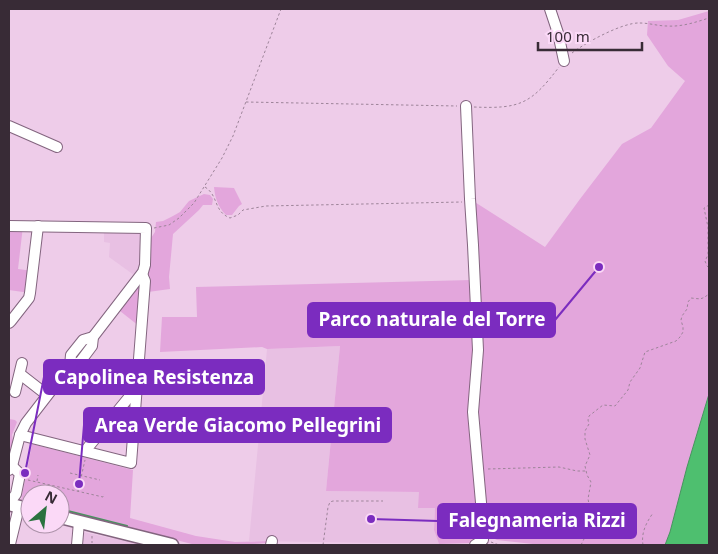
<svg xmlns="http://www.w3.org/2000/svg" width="718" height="554" font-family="'Noto Sans',sans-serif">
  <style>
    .built { fill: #e8c0e3 }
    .green { fill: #e3a6dc }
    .water { fill: #4ebf6f; stroke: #47935e }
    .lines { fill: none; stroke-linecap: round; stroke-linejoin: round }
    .stream { stroke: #47935e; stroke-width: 2 }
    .minor-casing { stroke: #83657f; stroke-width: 12 }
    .major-casing { stroke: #83657f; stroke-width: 15 }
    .path { stroke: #9d8499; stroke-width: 1; stroke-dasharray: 2.5 2.5; stroke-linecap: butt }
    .minor { stroke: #fff; stroke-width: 10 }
    .major { stroke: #fff; stroke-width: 12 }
    .leader { fill: none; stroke: #7b2cbf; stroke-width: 2 }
    .callout-dot { fill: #7b2cbf; stroke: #fbd9f7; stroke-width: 2 }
    .callout { fill: #7b2cbf; stroke: #7b2cbf; stroke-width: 2 }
    .callout-label { font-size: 19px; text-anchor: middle; font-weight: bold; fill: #fff }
  </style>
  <rect width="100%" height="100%" fill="#eecce9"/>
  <g class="built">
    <path d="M104,233L141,234L139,268L134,275L109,257L110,243L104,242Z"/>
    <path d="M340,346L326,491L419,492L435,508L434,530L439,544L249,541L267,349Z"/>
    <path d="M83,532L110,538L126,540L157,545H83Z"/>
  </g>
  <g class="green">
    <path d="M709,11V394L687,467L670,532L665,545H533V544L497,540L491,537L487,531L471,543L439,544L434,530L435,508H418L419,492L326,491L340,346L267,349L262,347L160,352L162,317H197L196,287L471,280L470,199L545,247L580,199L622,144L651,128L685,81L668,66L647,35L648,21L678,20Z"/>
    <path d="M214,187L234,188L242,204L239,206L232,215H226C218,207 215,198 214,187Z"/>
    <path d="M204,194L210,195L213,199L212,205H203L199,210L173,234L169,277L170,289L148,292L149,246L151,238L155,232L156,222L163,221L173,216L180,212L189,201Z"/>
    <path d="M9,226H23L18,269L33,271L30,293L9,290Z"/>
    <path d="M143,281L139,326L120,311Z"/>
    <path d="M9,419L15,420L17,422L12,435L13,441L9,455Z"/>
    <path d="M32,444L133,470L130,518L196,536L235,542L269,541L266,543L239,545H196L60,511V494H30V503L21,501Z"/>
  </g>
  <path class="water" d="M709,394V545H665L670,532L687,467Z"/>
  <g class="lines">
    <g class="stream">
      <path d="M24,500L30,502"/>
      <path d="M60,509L127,526"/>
    </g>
    <defs>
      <g id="minor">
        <path d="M550,9L558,33L564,61"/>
        <path d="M466,106L470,199L473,245L478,350L473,412L483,525V540L475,545"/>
        <path d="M9,126L57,147"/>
        <path d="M9,226L146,228L145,265L143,272L93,337L92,346L80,362L70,366L26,423L20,435L12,466L9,470"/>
        <path d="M9,323L11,321L29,298L30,293L38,226"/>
        <path d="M70,366L71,355L83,340L93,337"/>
        <path d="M20,374L47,395"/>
        <path d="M15,392L22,363"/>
        <path d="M20,435L131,463L145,281L142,274"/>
        <path d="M85,451L130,396"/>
        <path d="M9,465L12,466L20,474L16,494L10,502"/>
        <path d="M10,544L19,507"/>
        <path d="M77,545L79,522"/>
        <path d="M271,545L272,541"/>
      </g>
      <g id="major">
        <path d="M9,504L30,510"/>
        <path d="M60,517L172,545"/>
      </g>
    </defs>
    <use href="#minor" class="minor-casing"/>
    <use href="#major" class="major-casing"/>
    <g class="path">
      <path d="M572,53C585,43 623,22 640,23C649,23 658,26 667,26C682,27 696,22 709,18"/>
      <path d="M246,102L457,106"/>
      <path d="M474,107C520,109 531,104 559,67"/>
      <path d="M205,187C219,196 213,211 230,218L238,215L243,210L266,206L462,202"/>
      <path d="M709,205L704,208L708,227V255L705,261L707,266L709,268"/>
      <path d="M154,228L169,225L179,218L194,203L222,158L233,136L281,9"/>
      <path d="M488,469L559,467L577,471H586"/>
      <path d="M70,473L100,480"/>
      <path d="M28,480L103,497L104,494"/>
      <path d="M37,481L38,475"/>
      <path d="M78,491L85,460"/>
      <path d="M92,536V543"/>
      <path d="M491,542L499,545"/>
      <path d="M323,545L328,507L330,502L333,501H383"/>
      <path d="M581,545L586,535L591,514L588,499L591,482L587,475L585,466L590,455L585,439V431L589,424L588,420L589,416L603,405L615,406L628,390L630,382L640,368L645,352L676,341L680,337L683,332V327L681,320L682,316L687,309L688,302L691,298C701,299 701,300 709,294"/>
      <path d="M643,545C641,533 646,523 653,513"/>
    </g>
    <use href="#minor" class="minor"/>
    <use href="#major" class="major"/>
  </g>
  <path class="leader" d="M599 267L555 320M25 473L44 377M79 484L84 425M371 519L438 521"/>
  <g class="callout-dot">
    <circle cx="599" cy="267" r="5"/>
    <circle cx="25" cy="473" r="5"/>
    <circle cx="79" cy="484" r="5"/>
    <circle cx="371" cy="519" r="5"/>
  </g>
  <g class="callout">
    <rect x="308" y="303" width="247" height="34" rx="5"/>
    <rect x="44" y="360" width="220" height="34" rx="5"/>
    <rect x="84" y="408" width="307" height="34" rx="5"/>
    <rect x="438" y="504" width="198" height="34" rx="5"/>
  </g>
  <g class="callout-label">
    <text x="432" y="326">Parco naturale del Torre</text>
    <text x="154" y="384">Capolinea Resistenza</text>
    <text x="238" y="432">Area Verde Giacomo Pellegrini</text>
    <text x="537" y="527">Falegnameria Rizzi</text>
  </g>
  <rect width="718" height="554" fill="none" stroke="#382b36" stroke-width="20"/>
  <g transform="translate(45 509) rotate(28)"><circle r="24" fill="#fbd9f7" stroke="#ad93aa"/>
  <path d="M0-4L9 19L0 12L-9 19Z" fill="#2a723f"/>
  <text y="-8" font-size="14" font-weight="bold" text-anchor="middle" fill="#382b36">N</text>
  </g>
  <path d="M538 42v8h104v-8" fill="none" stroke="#382b36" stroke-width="2.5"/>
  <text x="546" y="42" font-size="15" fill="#382b36" stroke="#fbd9f7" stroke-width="4" paint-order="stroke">100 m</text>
</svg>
